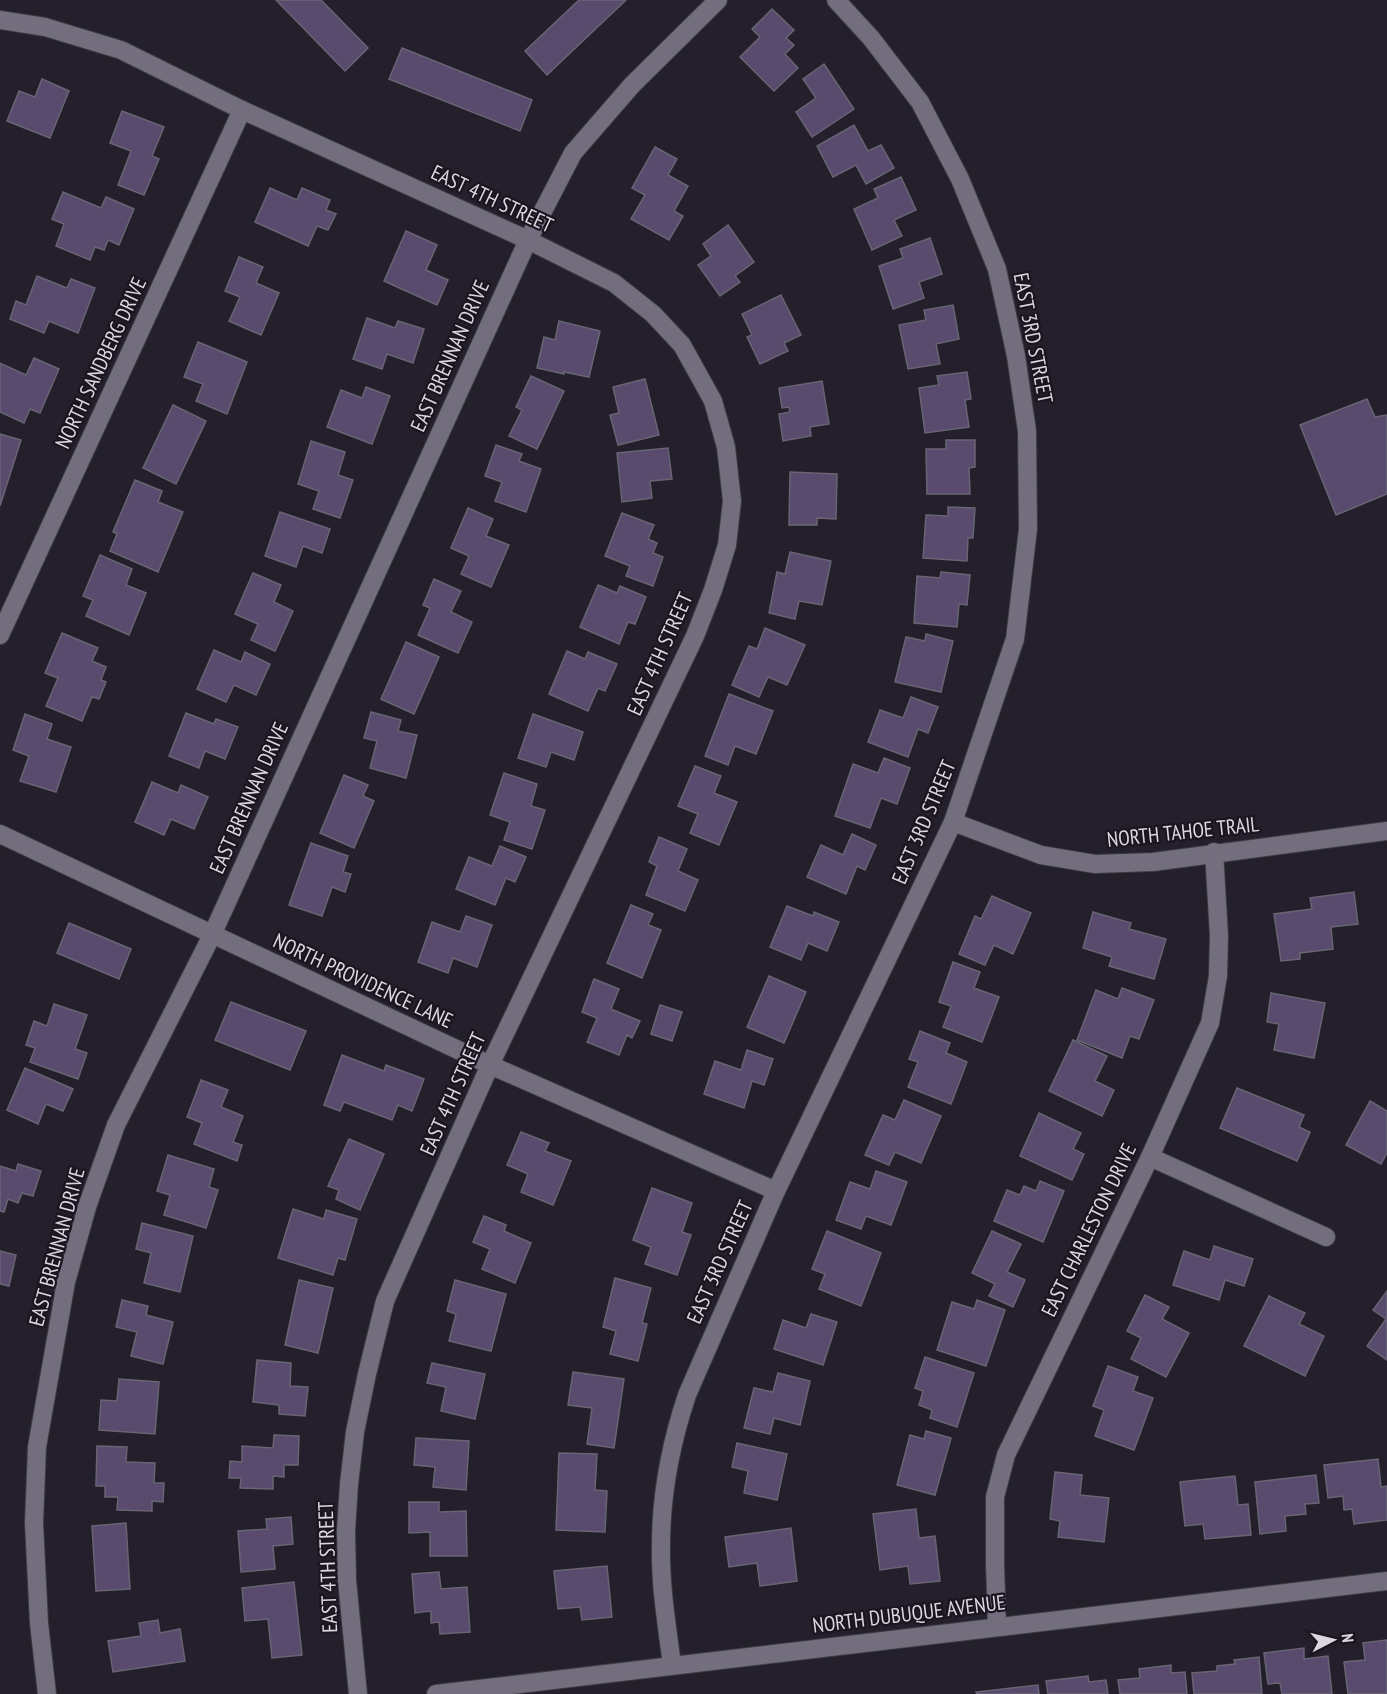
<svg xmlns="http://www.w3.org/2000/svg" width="1387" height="1694" font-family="'PT Sans Narrow',sans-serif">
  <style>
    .building { fill: #584b6e; stroke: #696473; stroke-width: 1.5 }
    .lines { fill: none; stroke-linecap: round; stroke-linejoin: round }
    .minor-casing { stroke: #3d3a44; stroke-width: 20 }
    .minor { stroke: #736e7d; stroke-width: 18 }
    .labels { text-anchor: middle; stroke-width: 4.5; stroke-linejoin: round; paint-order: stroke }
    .street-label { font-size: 21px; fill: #dad7df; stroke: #1a1521 }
  </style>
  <rect width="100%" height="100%" fill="#231f2b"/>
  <g class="building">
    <path d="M276,0H321L368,48L345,71Z"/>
    <path d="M579,0H626L547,75L525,51Z"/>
    <path d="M772,9L794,30L786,38L794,45L785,54L798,68L774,91L740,57L760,37L752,29Z"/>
    <path d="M402,48L532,100L520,131L389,79Z"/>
    <path d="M824,64L854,109L812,137L796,112L816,98L803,79Z"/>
    <path d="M42,79L69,91L50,138L7,121L19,91L35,97Z"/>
    <path d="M122,111L164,127L152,156L159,159L144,195L118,185L131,151L110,143Z"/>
    <path d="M854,125L868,151L881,145L894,168L866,184L856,165L833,177L817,146Z"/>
    <path d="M655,147L677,159L668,175L688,186L674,211L683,216L669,240L631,219L645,195L632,188Z"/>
    <path d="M901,177L916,210L894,220L902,236L872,250L854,209L878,198L874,189Z"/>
    <path d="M270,188L297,200L302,188L330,200L326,210L336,214L328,230L317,226L308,246L255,222Z"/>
    <path d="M63,192L101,208L106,197L134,209L119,245L108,240L104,250L95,247L90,260L56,246L64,224L52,219Z"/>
    <path d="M728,225L754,262L735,276L740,282L720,296L698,265L711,256L703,244Z"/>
    <path d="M406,231L437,245L426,270L448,280L437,305L384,281Z"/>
    <path d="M930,238L942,274L919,282L924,298L893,309L879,266L903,258L900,249Z"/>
    <path d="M239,257L263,267L256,283L279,293L261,335L229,321L240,297L225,291Z"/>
    <path d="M37,276L67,288L71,279L95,288L78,333L49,321L44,333L10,319L16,301L26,305Z"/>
    <path d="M781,295L801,335L784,343L788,351L760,364L747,337L752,335L742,314Z"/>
    <path d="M953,305L959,339L936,344L940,364L908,369L899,325L926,320L924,310Z"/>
    <path d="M367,318L395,328L398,321L424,329L413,363L387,354L382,369L353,359Z"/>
    <path d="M559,321L600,331L589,377L564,372V374L537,368L544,337L555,340Z"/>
    <path d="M198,342L247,362L227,414L196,401L203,384L184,377Z"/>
    <path d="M34,358L59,369L40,413L30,409L24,423L0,412V363L26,375Z"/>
    <path d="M967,372L971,399L965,400L969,427L925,433L919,388L939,385L937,376Z"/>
    <path d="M531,376L564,391L537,449L509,436L522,410L516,407Z"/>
    <path d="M645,379L659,435L618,445L610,415L619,413L613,387Z"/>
    <path d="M822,381L829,424L810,427L811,436L783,441L779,414L790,412L789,407L782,408L779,388Z"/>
    <path d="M366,387L390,396L372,444L327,427L341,390L362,398Z"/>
    <path d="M1367,399L1375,417L1387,415V494L1336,515L1300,425Z"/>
    <path d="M173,405L206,421L176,484L143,468Z"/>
    <path d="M0,434L21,440L0,506Z"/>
    <path d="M946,440H975V467L969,468L970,494H927L926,449H946Z"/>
    <path d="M311,441L345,452L338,475L353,480L340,518L313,509L319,491L298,484Z"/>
    <path d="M496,445L522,454L519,461L541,469L526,512L495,501L502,482L485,476Z"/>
    <path d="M668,448L672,479L650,481L652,498L622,502L617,453Z"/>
    <path d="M790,472L837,474L836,519L817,518V525H789Z"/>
    <path d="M135,480L162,491L158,502L183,512L158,572L110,551L117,534L113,532Z"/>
    <path d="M948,507L975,508L973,538H968L967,561L923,558L926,515L948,516Z"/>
    <path d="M468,508L493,519L486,536L509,545L491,587L461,574L469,556L451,548Z"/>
    <path d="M280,512L330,529L322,553L303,546L296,567L265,556Z"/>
    <path d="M622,513L654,525L648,539L657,543L653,553L663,557L653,586L626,576L630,566L605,556Z"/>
    <path d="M790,552L831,561L822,605L799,601L795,619L769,613L777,572L785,574Z"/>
    <path d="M100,555L132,569L126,585L146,593L129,635L86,616L93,600L83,596Z"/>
    <path d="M941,572L970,575L967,605L959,604L957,627L914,623L917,576L940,578Z"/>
    <path d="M253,573L281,585L274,602L293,611L275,651L251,640L258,624L235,614Z"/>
    <path d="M434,579L461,591L451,612L472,622L458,653L418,635L430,608L423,605Z"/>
    <path d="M598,585L617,593L620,586L646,597L635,624L628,622L619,644L580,627Z"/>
    <path d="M765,628L805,645L787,685L768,677L759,697L732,685L749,646L757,649Z"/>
    <path d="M62,633L98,648L92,661L106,667L101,680L106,682L99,699L92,697L82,721L46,706L58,678L45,673Z"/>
    <path d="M926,634L953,641L941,692L895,682L906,637L925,641Z"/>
    <path d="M406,642L439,657L414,714L381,699Z"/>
    <path d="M214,650L241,662L245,652L270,664L256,695L234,685L226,702L197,689Z"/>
    <path d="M567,651L585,659L588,652L617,664L605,691L598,688L588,711L549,694Z"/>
    <path d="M729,694L773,711L756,754L735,746L728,765L705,756Z"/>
    <path d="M911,697L938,707L928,733L918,729L908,757L868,742L880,710L903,718Z"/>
    <path d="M371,712L401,720L398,731L417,735L406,778L370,768L377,741L364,738Z"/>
    <path d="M186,713L214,724L216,719L238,727L225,759L205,751L199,768L169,756Z"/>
    <path d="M25,714L52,724L47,739L71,747L56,792L20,781L29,756L13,750Z"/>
    <path d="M533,714L583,732L574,760L551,752L546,767L518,758Z"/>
    <path d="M884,758L910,768L897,804L881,798L870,828L835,816L853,764L878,773Z"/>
    <path d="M695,766L721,776L714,793L737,802L719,845L690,833L698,814L678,806Z"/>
    <path d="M504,773L537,784L531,806L545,810L532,849L504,840L510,822L490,815Z"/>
    <path d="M344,775L368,785L363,796L374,801L354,848L320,833Z"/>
    <path d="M152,782L178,793L181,785L208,797L194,829L171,819L164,835L135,822Z"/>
    <path d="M852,834L876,845L865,870L857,866L846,894L807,877L821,845L843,855Z"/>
    <path d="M659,837L687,849L678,871L698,880L685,911L646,895L657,866L649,862Z"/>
    <path d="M311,843L348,856L343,872L351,874L345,892L332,887L322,916L289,905Z"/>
    <path d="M500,846L526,857L515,882L506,878L495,905L456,889L469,857L492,866Z"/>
    <path d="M1354,892L1358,924L1331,927L1333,949L1300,953V959L1281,961L1274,914L1312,909L1310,898Z"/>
    <path d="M992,896L1031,913L1013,954L994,945L985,965L959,954L975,916L981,919Z"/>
    <path d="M631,905L653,914L648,925L661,930L642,978L607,963Z"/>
    <path d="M787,906L813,916L814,912L839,922L827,951L808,943L801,960L770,947Z"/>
    <path d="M1093,912L1131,923L1129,929L1166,939L1154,979L1109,966L1112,957L1083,948Z"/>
    <path d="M466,916L492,925L477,967L453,958L448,973L418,962L432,922L460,932Z"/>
    <path d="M69,923L131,949L119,979L57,953Z"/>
    <path d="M953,962L980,972L974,988L999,997L982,1042L943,1027L951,1006L939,1002Z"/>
    <path d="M769,976L806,992L784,1043L747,1027Z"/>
    <path d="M594,979L619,989L611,1009L640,1021L632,1038L627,1035L619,1055L587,1042L597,1018L582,1012Z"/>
    <path d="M1122,988L1154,1000L1139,1039L1130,1036L1122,1058L1077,1040L1096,990L1118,999Z"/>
    <path d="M1271,993L1325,1003L1314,1058L1274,1050L1279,1024L1267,1022Z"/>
    <path d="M231,1002L306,1031L290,1070L215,1040Z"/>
    <path d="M54,1004L87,1015L75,1049L87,1053L78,1079L30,1062L35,1048L26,1045L34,1021L47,1026Z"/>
    <path d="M660,1005L682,1012L672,1041L651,1034Z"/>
    <path d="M920,1031L950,1043L946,1053L967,1062L951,1104L908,1087L918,1062L909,1059Z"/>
    <path d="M1073,1040L1107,1056L1095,1081L1114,1090L1102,1116L1049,1091Z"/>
    <path d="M747,1050L773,1059L764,1085L752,1081L744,1108L704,1094L715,1061L741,1070Z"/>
    <path d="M342,1055L384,1071L386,1065L424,1079L412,1111L398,1105L392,1120L344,1102L340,1111L324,1105Z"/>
    <path d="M25,1068L73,1089L63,1111L46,1104L38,1124L7,1110Z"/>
    <path d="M201,1080L228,1090L221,1107L243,1116L233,1142L242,1145L237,1161L194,1144L202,1123L187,1117Z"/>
    <path d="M1237,1088L1304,1115L1299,1127L1310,1132L1297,1161L1220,1128Z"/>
    <path d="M904,1100L941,1116L921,1163L895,1152L889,1165L865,1155L883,1115L895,1120Z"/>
    <path d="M1370,1101L1387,1111V1153L1381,1164L1346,1145Z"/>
    <path d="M1039,1113L1081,1133L1073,1149L1084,1154L1072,1180L1020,1156Z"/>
    <path d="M521,1132L549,1143L545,1151L571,1161L553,1205L521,1192L528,1174L507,1165Z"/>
    <path d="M349,1139L384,1154L360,1210L336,1199L339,1190L328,1186Z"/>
    <path d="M168,1155L214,1169L209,1187L218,1190L206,1228L164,1215L170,1195L157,1191Z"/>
    <path d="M18,1164L41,1171L33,1196L22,1193L18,1203L8,1199L4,1212L0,1211V1166L16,1171Z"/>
    <path d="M876,1171L907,1182L891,1225L866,1216L861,1229L836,1220L850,1182L870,1189Z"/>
    <path d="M1040,1181L1064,1191L1043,1242L994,1221L1007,1190L1020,1195L1024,1186L1036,1191Z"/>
    <path d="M652,1188L692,1203L682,1232L691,1235L677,1275L645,1264L651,1247L633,1240Z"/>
    <path d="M293,1209L324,1219L326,1210L357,1219L345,1260L338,1258L333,1275L278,1258Z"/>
    <path d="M484,1216L506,1225L504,1231L531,1243L515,1283L482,1269L490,1249L473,1242Z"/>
    <path d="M142,1223L193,1236L180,1292L144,1283L151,1253L136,1249Z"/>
    <path d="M827,1231L881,1253L861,1306L819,1289L825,1274L812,1269Z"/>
    <path d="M992,1231L1021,1244L1007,1272L1025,1280L1013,1307L989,1296L995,1284L972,1273Z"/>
    <path d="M1214,1246L1253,1259L1244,1286L1225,1280L1219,1300L1173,1285L1184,1251L1210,1260Z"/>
    <path d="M0,1251L16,1255L9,1286L0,1284Z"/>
    <path d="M615,1278L651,1288L642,1323L647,1324L638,1361L610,1354L616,1331L603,1327Z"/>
    <path d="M299,1280L333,1288L318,1353L285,1345Z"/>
    <path d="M455,1280L506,1294L491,1351L449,1341L456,1314L447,1311Z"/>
    <path d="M1387,1291V1360L1367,1346L1386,1319L1373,1310Z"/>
    <path d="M1145,1295L1169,1307L1162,1319L1189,1333L1166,1377L1131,1359L1141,1338L1127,1331Z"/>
    <path d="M1269,1296L1305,1313L1299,1324L1324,1336L1305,1376L1244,1346Z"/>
    <path d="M122,1300L148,1306L146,1315L173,1322L163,1364L131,1356L137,1332L116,1327Z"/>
    <path d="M977,1300L1005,1310L986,1366L937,1350L952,1302L974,1309Z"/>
    <path d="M811,1314L837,1322L823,1365L774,1349L783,1320L806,1328Z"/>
    <path d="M925,1357L974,1373L957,1427L930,1418L932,1410L919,1405L923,1391L915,1388Z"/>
    <path d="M257,1360L291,1363L290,1386L308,1387L305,1416L279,1414V1405L253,1402Z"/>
    <path d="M432,1363L485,1374L475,1419L441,1411L446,1387L427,1383Z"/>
    <path d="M1108,1366L1138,1377L1133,1391L1153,1398L1134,1450L1095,1436L1104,1410L1093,1406Z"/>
    <path d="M573,1372L624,1379L614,1448L587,1444L592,1408L568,1405Z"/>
    <path d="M778,1373L810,1381L800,1425L774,1418L770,1434L744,1428L754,1388L773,1392Z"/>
    <path d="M119,1379L159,1382L155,1434L99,1430L101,1400L117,1401Z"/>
    <path d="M926,1431L951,1438L935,1495L897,1485L910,1435L924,1439Z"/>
    <path d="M274,1435L299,1436L298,1465H284V1477L273,1476V1489L240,1488L241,1478H229L230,1461L242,1462V1446L273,1448Z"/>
    <path d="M416,1438L469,1441L466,1490L433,1487L435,1467L414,1465Z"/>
    <path d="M737,1443L787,1454L777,1500L744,1493L748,1471L732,1467Z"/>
    <path d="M97,1446L127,1447L126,1462L155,1463L154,1483H164L163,1502L152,1501V1511L117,1510L118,1497H105V1486H96Z"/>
    <path d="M559,1453L597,1454L595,1490L607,1491L605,1532L556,1530Z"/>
    <path d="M1378,1459L1381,1487L1387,1486V1520L1354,1524L1352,1509L1344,1510L1343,1496L1328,1498L1324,1465Z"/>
    <path d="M1055,1472L1082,1475L1080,1495L1109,1498L1104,1542L1058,1537L1060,1521L1050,1519Z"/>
    <path d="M1316,1475L1319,1503L1305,1504L1306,1514L1285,1516L1286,1531L1260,1534L1255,1482Z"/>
    <path d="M1235,1476L1238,1505L1248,1504L1251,1535L1205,1539L1203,1524L1185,1526L1180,1482Z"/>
    <path d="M409,1502H439V1512L466,1511L467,1556H430V1532L409,1533Z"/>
    <path d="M916,1509L919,1538L935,1536L940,1581L910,1584L908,1566L880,1570L873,1514Z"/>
    <path d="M291,1517L293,1544L273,1546L275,1569L241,1572L238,1531L267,1529L266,1519Z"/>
    <path d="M126,1523L130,1589L96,1591L92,1526Z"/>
    <path d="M791,1528L797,1581L760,1586L757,1563L729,1567L725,1537Z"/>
    <path d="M607,1566L612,1617L582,1620L580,1607L558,1609L554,1571Z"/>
    <path d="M439,1572L441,1589L467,1587L470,1632L440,1634L439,1622L431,1623V1611L415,1613L412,1574Z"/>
    <path d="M294,1582L302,1655L272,1658L268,1619L245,1621L242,1588Z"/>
    <path d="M158,1620L160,1633L180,1629L185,1661L113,1672L108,1641L141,1636L139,1623Z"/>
    <path d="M1387,1640V1694H1348L1344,1662L1365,1660L1363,1643Z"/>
    <path d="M1304,1648V1659L1328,1656L1332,1694H1282L1280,1683L1268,1684L1264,1653Z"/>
    <path d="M1259,1657L1262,1694H1194L1192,1673L1217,1671V1666L1235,1664L1234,1660Z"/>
    <path d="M1171,1665V1673L1185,1672L1187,1694H1120L1118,1680L1140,1678L1139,1669Z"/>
    <path d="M1088,1676L1089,1682L1106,1680L1108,1694H1048L1046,1681Z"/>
    <path d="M1038,1685L1039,1694H977L976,1692Z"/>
  </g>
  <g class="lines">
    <defs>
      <g id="minor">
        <path d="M0,20L45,27L121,50L242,110L528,240L614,283L653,314L682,345L713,401L726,447L732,501L727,545L713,590L695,636L490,1065L385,1301L367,1374L355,1432L349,1484L346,1531L347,1580L358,1694"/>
        <path d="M0,635L242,110"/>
        <path d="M953,822L1041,855L1095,864L1153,862L1387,831"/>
        <path d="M0,834L490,1065L776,1191"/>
        <path d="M1150,1157L1326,1237"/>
        <path d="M997,1626L995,1564V1497L1006,1455L1150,1157L1210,1023L1218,976L1219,936L1214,852"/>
        <path d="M672,1665C667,1626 660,1585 661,1545C661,1494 671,1443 687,1395L776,1191L953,822L1015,639L1028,529L1027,431L1016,356L997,269L960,179L920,102L871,38L836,0"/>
        <path d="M47,1694L39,1623L34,1523L37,1447L66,1282L87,1207L116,1125L212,935L528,240L573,153L632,85L718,0"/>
        <path d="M436,1694L1387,1581"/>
      </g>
    </defs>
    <use href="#minor" class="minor-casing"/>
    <use href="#minor" class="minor"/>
  </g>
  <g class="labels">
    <g class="street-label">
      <text transform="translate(492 199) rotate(25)" y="7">EAST 4TH STREET</text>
      <text transform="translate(1033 338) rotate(79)" y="7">EAST 3RD STREET</text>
      <text transform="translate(450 356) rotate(-66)" y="7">EAST BRENNAN DRIVE</text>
      <text transform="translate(101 363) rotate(-65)" y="7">NORTH SANDBERG DRIVE</text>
      <text transform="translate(660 654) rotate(-66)" y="7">EAST 4TH STREET</text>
      <text transform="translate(249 798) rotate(-66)" y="7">EAST BRENNAN DRIVE</text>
      <text transform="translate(924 822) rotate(-67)" y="7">EAST 3RD STREET</text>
      <text transform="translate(1183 832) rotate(-6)" y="7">NORTH TAHOE TRAIL</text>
      <text transform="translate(363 981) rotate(25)" y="7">NORTH PROVIDENCE LANE</text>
      <text transform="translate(453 1094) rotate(-66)" y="7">EAST 4TH STREET</text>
      <text transform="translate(1089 1230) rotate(-64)" y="7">EAST CHARLESTON DRIVE</text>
      <text transform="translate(57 1247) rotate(-75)" y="7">EAST BRENNAN DRIVE</text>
      <text transform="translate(720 1262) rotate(-66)" y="7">EAST 3RD STREET</text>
      <text transform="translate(328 1567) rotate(-92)" y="7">EAST 4TH STREET</text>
      <text transform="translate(909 1614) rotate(-7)" y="7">NORTH DUBUQUE AVENUE</text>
    </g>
  </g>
  <g transform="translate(1333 1640) rotate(83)" stroke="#1a1521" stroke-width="4.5" paint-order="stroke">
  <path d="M0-4.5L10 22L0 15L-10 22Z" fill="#dad7df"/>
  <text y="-9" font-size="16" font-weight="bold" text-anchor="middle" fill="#dad7df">N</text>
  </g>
</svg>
